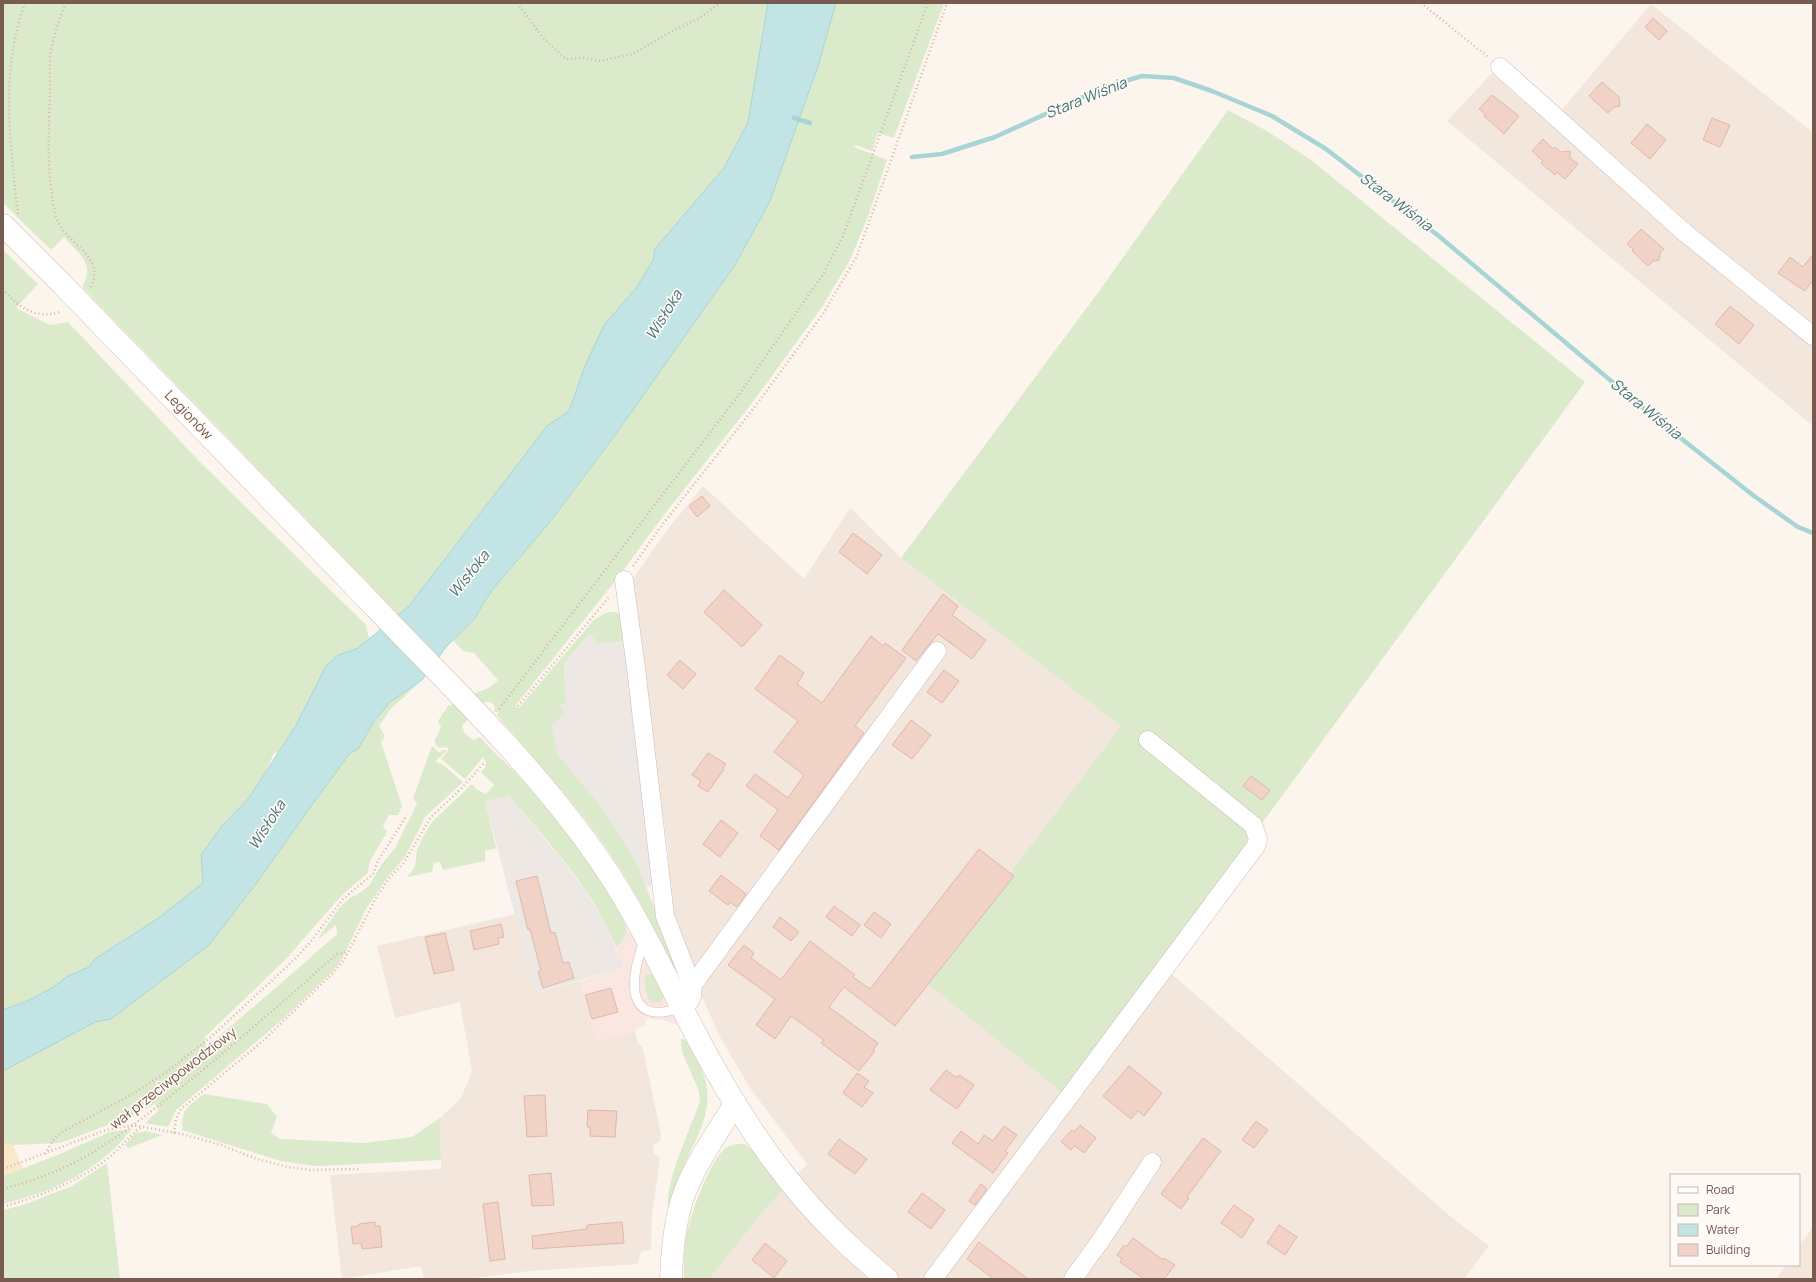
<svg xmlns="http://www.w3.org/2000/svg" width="1816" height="1282" font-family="Manrope,sans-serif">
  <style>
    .residential { fill: #f3e6dc }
    .commercial { fill: #fbe7e2 }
    .industrial { fill: #eee8e5 }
    .green { fill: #dbeacb }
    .sand { fill: #f8e9ca }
    .water { fill: #c2e4e5; stroke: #a8d4d6 }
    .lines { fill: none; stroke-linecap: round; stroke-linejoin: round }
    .stream { stroke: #a8d4d6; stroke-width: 4.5 }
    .building { fill: #f0d2c6; stroke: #e1b8a7 }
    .lane-casing { stroke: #cebcb2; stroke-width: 10 }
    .street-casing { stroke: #cebcb2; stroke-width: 19 }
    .secondary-casing { stroke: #d3beb2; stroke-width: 23 }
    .path { stroke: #d5b5a8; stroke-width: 2.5; stroke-dasharray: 1 3; stroke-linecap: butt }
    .lane { stroke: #fff; stroke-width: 9 }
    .street { stroke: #fff; stroke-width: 18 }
    .secondary { stroke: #fff; stroke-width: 22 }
    .secondary-bridge-casing { stroke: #d3beb2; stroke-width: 23; stroke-linecap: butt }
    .secondary-bridge { stroke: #fff; stroke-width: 22 }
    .labels { text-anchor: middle; stroke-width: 3.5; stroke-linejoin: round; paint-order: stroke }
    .street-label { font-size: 14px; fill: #775a50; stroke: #fef9f4 }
    .water-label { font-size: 15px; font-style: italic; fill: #44777a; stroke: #fef9f4 }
  </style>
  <rect width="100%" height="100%" fill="#fcf5ed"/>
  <g class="residential">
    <path d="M1651,4L1811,131L1813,137V426L1447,121L1495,70L1560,112Z"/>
    <path d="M703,486L804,579L850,508L901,558L1121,726L927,983L1160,964L1450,1216L1489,1246L1464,1279H709L763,1212L807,1164L750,1088L720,1037L699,990L671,915L668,851L630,583L668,529Z"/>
    <path d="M515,914L534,988L541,992L580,981L597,1039H605L635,1031L638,1045H642L661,1134L660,1141L653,1146L654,1154L660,1158L652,1214L651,1250L641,1251L638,1264L529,1271L466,1279H424L421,1266L342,1279L330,1175L441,1169L440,1118L461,1098L472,1072L460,1002L395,1018L377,946Z"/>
    <path d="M1813,1227V1279H1776L1786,1265H1799V1247Z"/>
  </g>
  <path class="commercial" d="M626,927L653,969L683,1027L663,1020L646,1019L645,1026L635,1029V1031L605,1039H597L580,981L623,967L619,960L616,947L621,944L624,938Z"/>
  <g class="industrial">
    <path d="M622,623L655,884L646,887L527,723L566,703L564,664L590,633Z"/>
    <path d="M509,796L559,856L584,889L608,927L619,959H621L623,967L541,992L534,988L485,801Z"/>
  </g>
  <g class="green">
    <path d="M3,3H768L748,121L724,168L654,250V258L637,287L604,325L585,366L569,411L547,426L409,606L399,615L82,287C96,264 79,254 64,237L51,250L3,203Z"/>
    <path d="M836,3H944L894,138L878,133L872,151L856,145L854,147L887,160L867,219L850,260L822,307L755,399L664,515L616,580L515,706L519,708L592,622C601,615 612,608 623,615L624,641L597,644L590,633L564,664L566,703L560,706L565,714L551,725L558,755L603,809L637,864L683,980L681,982C659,938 637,893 609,852C578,807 541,766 505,725L497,715L498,712H494L495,707L491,702H485L462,726L465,734L474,740L480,737C491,750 504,761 516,773C551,812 585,852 611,897C616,906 625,916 626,927C627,935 623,943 616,947C593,889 549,843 509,796L485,801L496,848L485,851V861L443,870L440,862L434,863L432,872L407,877L415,867L417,850L426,831L433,821L472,784L477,790L486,794L494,785L481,772L485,768L486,762L483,757L465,779L441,759L449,750L446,747L439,748L434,742L441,727L438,721L448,706L490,687L498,680L474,653L463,651L453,640L475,618L484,602L493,589L549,523L618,431L735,265L770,201L818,66Z"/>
    <path d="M1228,110L1267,131L1311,160L1585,382L1064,1094L927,983L1121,726L901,558L1097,294Z"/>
    <path d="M3,250L38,284L16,308L50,325L68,322L199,461L366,625L369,639L356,649L338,656L312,693L295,727L280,752L274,753L266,771L248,799L221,827L201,855L203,883L160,917L95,959L89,967L68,976L52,988L27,1001L3,1010Z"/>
    <path d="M422,680L390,710L379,726L385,736L381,742L402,806L398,815H389L383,826L387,832L369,863L368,873L342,895L285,960L205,1037L206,1047L278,986L337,934L336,925L317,940L340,907L351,897L355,896L369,886L381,865L395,848L417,804L413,798L432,746L440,753L442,750H447L440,758L438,757L436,762L442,764L463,782L425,817L405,857L387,878L366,909L342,959L334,970L282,1020L176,1110L168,1127L145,1123L159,1110L155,1104L132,1116L60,1143L13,1145L3,1143V1070L95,1022L111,1019L209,945L256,884L314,802L350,753C366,743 375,718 388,704C397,694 411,687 422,680Z"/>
    <path d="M648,974H652L663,994V998L660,1003L651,1002C646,996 644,983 645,975Z"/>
    <path d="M681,1039H684C690,1045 693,1052 697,1060C721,1103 699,1131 681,1172C676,1182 675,1197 669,1206L668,1205C666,1181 691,1126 700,1102L699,1091L682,1052Z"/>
    <path d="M204,1094L267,1104L277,1117L271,1133L280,1139L364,1143L412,1137L440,1118L441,1160L316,1166L281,1161L182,1130C182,1107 188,1107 204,1094Z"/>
    <path d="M132,1129C124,1138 117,1147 108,1154C78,1181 41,1194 3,1204V1176L55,1156L110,1132Z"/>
    <path d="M145,1131L162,1135L129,1148L125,1145L136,1133Z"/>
    <path d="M737,1144H745L753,1151L782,1191L763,1212L709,1279H684C684,1267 684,1254 685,1242C688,1221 709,1160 726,1148C728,1146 734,1145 737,1144Z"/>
    <path d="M107,1163L120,1279H3V1210L20,1206L72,1186Z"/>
  </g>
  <path class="sand" d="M3,1143L13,1145L23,1168L3,1176Z"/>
  <path class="water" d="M768,3H836L818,66L770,201L735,265L618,431L549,523L493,589L484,602L475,618L447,646L422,680L390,702L376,719L358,749L350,753L314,802L256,884L209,945L111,1019L95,1022L3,1071V1010L27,1001L52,988L68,976L89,967L95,959L160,917L203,883L201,855L221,827L248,799L295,727L326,666L338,655L356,649L369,639L409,606L547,426L569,411L585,366L604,325L637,287L654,258V250L724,168L748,122Z"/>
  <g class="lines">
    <g class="stream">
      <path d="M794,118L810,123"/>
      <path d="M912,157L942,154L995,137L1105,87L1142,76L1174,78L1212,91L1272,116L1326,149L1440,237L1654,417L1754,496L1798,527L1813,533"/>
    </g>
  </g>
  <g class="building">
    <path d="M1653,18L1667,31L1659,40L1645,27Z"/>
    <path d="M1602,82L1619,97L1620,106L1614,107L1608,113L1589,96Z"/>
    <path d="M1492,95L1519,116L1504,134L1484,116L1486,115L1479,109Z"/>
    <path d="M1712,118L1730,125L1720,147L1703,140Z"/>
    <path d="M1647,124L1666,140L1650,159L1631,143Z"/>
    <path d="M1543,139L1553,149L1555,147L1561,152L1570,151V158L1578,164L1565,179L1557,172L1555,175L1541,163L1543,161L1532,151Z"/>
    <path d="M1641,229L1664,249L1660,253L1659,260L1653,261L1648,266L1632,251L1634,250L1627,244Z"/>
    <path d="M1813,254V280L1805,291L1778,273L1790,257L1803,267Z"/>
    <path d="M1730,306L1754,325L1739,344L1715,324Z"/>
    <path d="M702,496L710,506L697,517L689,506Z"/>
    <path d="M853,533L882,555L867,574L839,552Z"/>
    <path d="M724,590L762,625L742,647L704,612Z"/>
    <path d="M943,594L958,606L952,615L986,640L972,659L938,634L916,661L902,650Z"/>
    <path d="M871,636L883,646L885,643L906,658L855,726L864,733L779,850L760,836L778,810L746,786L755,774L788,798L804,775L774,752L798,721L755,689L780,655L804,673L797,684L822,703Z"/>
    <path d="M680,660L696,674L683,689L667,675Z"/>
    <path d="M944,670L959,681L942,703L927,692Z"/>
    <path d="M911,720L931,735L912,759L892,745Z"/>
    <path d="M708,753L726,764L723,768L724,769L708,792L698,786L701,781L692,775Z"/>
    <path d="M1251,776L1270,790L1262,800L1243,786Z"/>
    <path d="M721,820L738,833L720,857L703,844Z"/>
    <path d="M979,849L1014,876L895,1026L844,987L829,1007L878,1043L873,1050L875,1051L859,1071L821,1043L824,1040L791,1016L775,1039L756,1025L775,999L728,965L744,945L754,953L751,958L781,980L810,941L855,975L853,977L870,989Z"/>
    <path d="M721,875L746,894L737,907L730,902L728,905L709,891Z"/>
    <path d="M537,876L551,933L555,932L563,963L569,962L574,978L543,988L538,972L541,971L530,929L528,930L516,881Z"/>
    <path d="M834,906L860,925L852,936L826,917Z"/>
    <path d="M874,912L891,924L881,938L864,925Z"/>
    <path d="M780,917L799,932L791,941L773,927Z"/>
    <path d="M501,924L504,937L498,938L499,944L474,950L470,931Z"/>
    <path d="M445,933L454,970L434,974L425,937Z"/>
    <path d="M611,988L618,1012L592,1019L585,995Z"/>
    <path d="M1129,1066L1162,1093L1144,1116L1138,1111L1131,1119L1103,1096Z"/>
    <path d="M946,1070L957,1078L959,1075L974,1085L957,1109L930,1090Z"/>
    <path d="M857,1073L869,1081L864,1087L873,1093L862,1107L843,1093Z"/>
    <path d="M545,1095L547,1136L527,1137L524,1096Z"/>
    <path d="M588,1110L617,1111L615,1137L590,1136V1127H587Z"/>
    <path d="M1256,1121L1268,1130L1254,1148L1242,1140Z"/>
    <path d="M1080,1125L1096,1138L1084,1153L1075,1146L1071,1150L1061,1142L1072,1130L1074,1132Z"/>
    <path d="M1004,1126L1017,1135L1005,1151L1008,1153L993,1173L952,1143L961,1131L978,1144L984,1135L993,1141Z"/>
    <path d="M1203,1138L1221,1151L1187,1197L1189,1198L1181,1209L1161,1194Z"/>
    <path d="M839,1139L867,1159L855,1174L828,1154Z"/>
    <path d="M551,1173L554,1205L532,1206L529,1175Z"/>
    <path d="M981,1184L987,1189L975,1205L969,1201Z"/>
    <path d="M922,1193L945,1210L931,1229L908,1212Z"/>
    <path d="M498,1202L505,1259L490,1261L483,1204Z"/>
    <path d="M1234,1205L1254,1219L1242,1238L1221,1223Z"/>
    <path d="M375,1222V1226H380L382,1247L362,1249L361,1243L353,1244L351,1227L359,1226V1224Z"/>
    <path d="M622,1222L624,1243L533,1249L532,1236L587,1229V1225Z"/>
    <path d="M1279,1225L1297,1237L1285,1255L1267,1243Z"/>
    <path d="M1133,1238L1163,1260L1164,1258L1175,1265L1164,1279H1144L1120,1262L1122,1259L1117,1255L1124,1245L1126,1247Z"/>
    <path d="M979,1242L988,1249L1028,1279H994L967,1259Z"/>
    <path d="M765,1243L787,1261L774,1278L752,1260Z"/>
  </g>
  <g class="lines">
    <defs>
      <path id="lane" d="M645,939C630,977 623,1029 682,1007"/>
      <g id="street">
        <path d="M1500,67L1684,232L1813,336"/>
        <path d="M624,580L636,668L665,916L692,986C694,997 691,1002 682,1007"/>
        <path d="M692,986L937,651"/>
        <path d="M933,1279L1256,846L1258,839L1253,825L1148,740"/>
        <path d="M1073,1279L1103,1237L1152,1162"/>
      </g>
      <g id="secondary">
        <path d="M3,225L57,279"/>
        <path d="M374,606C452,688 537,768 601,862C643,923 672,992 708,1057C743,1121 786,1185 839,1236C854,1251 871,1265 887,1279"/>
        <path d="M671,1279C672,1252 674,1226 682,1200C693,1166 716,1135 735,1104"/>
      </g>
    </defs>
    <use href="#lane" class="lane-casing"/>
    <use href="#street" class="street-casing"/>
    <use href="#secondary" class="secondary-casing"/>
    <g class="path">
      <path d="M66,3C59,18 55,33 51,49C49,62 50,78 50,92C49,131 46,178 56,216C63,244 109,256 90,288"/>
      <path d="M517,3L544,39L566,59L584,58L600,61L633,54L672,31L698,19L720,3"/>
      <path d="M1421,3L1488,57"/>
      <path d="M18,214C10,143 0,71 25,3"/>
      <path d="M3,289C17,307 38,321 62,311"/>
      <path d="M633,566L662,525L754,408L823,314L857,256L947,3"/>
      <path d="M518,706L610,596"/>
      <path d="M499,709L738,396L822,276L843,236L928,3"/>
      <path d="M174,1133L176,1119L181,1109L264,1040L332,974L344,960L377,896L390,877L403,864L431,817L461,789L484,763"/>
      <path d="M45,1154L54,1139L62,1132L131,1095L168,1071L211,1037L295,959L312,940L343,899L373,874L378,861L407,815"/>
      <path d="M3,1169L106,1130L132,1125L182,1134L221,1145L257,1159L288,1167L310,1170L359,1169"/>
      <path d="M3,1189C17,1185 32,1181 46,1175C101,1155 154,1109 199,1073C246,1034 292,994 337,954L348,952"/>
      <path d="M3,1207C42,1195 79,1182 111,1156C122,1146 130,1135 142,1127"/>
    </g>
    <use href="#lane" class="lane"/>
    <use href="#street" class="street"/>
    <use href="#secondary" class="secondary"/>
    <defs>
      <path id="secondary-bridge" d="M57,279L374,606"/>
    </defs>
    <use href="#secondary-bridge" class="secondary-bridge-casing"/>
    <use href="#secondary-bridge" class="secondary-bridge"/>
  </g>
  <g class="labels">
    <g class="street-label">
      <text transform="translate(189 415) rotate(46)" y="5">Legionów</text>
      <text transform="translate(173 1078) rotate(-38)" y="5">wał przeciwpowodziowy</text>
    </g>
    <g class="water-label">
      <text transform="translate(1086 98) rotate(-22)" y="5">Stara Wiśnia</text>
      <text transform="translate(1396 202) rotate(37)" y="5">Stara Wiśnia</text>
      <text transform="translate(664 315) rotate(-58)" y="5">Wisłoka</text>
      <text transform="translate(1646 409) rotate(39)" y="5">Stara Wiśnia</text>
      <text transform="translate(469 574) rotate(-51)" y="5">Wisłoka</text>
      <text transform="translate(267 825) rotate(-57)" y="5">Wisłoka</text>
    </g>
  </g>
  <rect width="1816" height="1282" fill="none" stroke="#775a50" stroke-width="8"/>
  <rect x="1670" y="1174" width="130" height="92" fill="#fef9f4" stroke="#c8b9b2"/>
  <rect x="1678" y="1187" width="20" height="6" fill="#ffffff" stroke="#c8b9b2"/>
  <text x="1706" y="1194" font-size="12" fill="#775a50">Road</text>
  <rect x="1678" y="1204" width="20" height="12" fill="#dbeacb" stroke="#c8b9b2"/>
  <text x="1706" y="1214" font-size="12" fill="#775a50">Park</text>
  <rect x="1678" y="1224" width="20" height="12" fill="#c2e4e5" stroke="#c8b9b2"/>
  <text x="1706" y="1234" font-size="12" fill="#775a50">Water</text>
  <rect x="1678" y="1244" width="20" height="12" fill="#f0d2c6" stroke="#c8b9b2"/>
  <text x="1706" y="1254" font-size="12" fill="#775a50">Building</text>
</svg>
